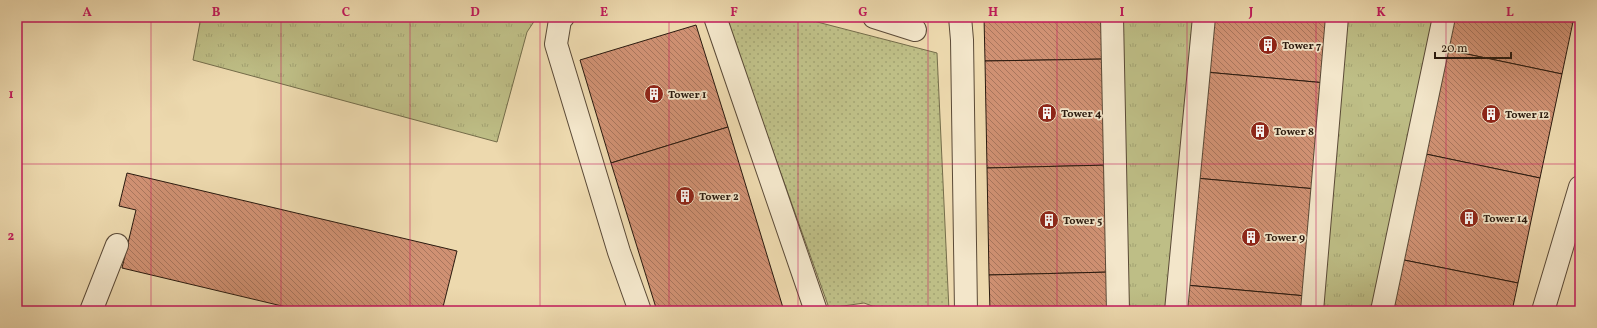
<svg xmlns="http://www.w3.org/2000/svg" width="1597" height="328" font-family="Vollkorn,serif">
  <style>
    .grass { fill: url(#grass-tufts); stroke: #746c4a }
    .garden { fill: url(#garden-dots); stroke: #746c4a }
    .building { fill: url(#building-back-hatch); stroke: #2a1a0f }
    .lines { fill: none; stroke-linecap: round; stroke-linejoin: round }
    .minor-casing { stroke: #5b4a37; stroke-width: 24 }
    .minor { stroke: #f3e6ca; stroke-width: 22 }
    .grid { fill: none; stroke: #c2185b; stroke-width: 1; stroke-opacity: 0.55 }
    .labels { text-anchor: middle; stroke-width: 3.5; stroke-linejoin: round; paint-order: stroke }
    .poi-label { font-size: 11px; font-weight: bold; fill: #2a1a0f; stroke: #f3e6ca; text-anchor: start }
    .neatline { fill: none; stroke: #c2185b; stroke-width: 1.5 }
    .grid-label { font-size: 13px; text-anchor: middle; font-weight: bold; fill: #c2185b }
  </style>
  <defs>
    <pattern id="grass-tufts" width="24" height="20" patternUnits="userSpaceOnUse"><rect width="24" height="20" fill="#bebe86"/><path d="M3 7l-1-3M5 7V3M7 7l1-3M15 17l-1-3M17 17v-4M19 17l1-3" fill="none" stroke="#a3a372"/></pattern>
    <pattern id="garden-dots" width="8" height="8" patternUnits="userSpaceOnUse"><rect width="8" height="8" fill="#bebe86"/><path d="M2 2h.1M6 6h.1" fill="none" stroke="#a3a372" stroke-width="1.8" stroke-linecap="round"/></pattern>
    <pattern id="building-back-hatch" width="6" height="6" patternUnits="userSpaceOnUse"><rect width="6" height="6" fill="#d09173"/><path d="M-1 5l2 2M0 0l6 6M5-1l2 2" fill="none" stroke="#a9765d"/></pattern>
  </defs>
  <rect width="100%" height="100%" fill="#edd9ae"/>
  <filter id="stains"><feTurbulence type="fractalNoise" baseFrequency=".005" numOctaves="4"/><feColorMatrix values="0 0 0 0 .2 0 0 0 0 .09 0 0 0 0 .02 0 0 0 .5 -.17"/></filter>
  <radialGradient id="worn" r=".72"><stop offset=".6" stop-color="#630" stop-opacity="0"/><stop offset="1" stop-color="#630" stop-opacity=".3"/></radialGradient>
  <g class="grass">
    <path d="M201,17H537L527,32L497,142L193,60Z"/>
    <path d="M1116,17H1200L1172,311H1122Z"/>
    <path d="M1341,17H1436L1377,311H1317Z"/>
  </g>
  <path class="garden" d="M725,17H798L937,53L949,311H886L864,303L829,308Z"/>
  <g class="building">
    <path d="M984,17H1106V59L985,61Z"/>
    <path d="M1210,17H1332L1326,83L1205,72Z"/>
    <path d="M1450,17H1574L1562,74L1443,49Z"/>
    <path d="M696,25L728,127L611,163L580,60Z"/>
    <path d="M1443,49L1562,74L1540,178L1421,153Z"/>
    <path d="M1106,59L1109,165L987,168L985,61Z"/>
    <path d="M1205,72L1326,83L1316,189L1195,178Z"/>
    <path d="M728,127L784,311H657L611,163Z"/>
    <path d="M1421,153L1540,178L1518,283L1399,259Z"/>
    <path d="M1109,165L1111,272L989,275L987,168Z"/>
    <path d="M127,173L457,251L442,311H303L122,268L136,210L119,206Z"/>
    <path d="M1195,178L1316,189L1306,296L1185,285Z"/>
    <path d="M1399,259L1518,283L1512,311H1388Z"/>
    <path d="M1111,272L1112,311H990L989,275Z"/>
    <path d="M1185,285L1306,296L1305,311H1183Z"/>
  </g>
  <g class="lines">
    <defs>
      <g id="minor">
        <path d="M563,17L560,20L556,44L619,252L640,311"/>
        <path d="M715,17L816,311"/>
        <path d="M874,17L915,30"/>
        <path d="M960,17L962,40L966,311"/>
        <path d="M1112,17L1118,311"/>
        <path d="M91,311L117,245"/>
        <path d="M1176,311L1204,17"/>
        <path d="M1312,311L1337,17"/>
        <path d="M1382,311L1444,17"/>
        <path d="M1543,311L1580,187"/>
      </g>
    </defs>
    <use href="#minor" class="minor-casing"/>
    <use href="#minor" class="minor"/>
  </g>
  <path class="grid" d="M151,17V311M281,17V311M410,17V311M540,17V311M669,17V311M798,17V311M928,17V311M1057,17V311M1187,17V311M1316,17V311M1446,17V311M17,164H1580"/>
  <defs>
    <symbol id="building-disc" viewBox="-11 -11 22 22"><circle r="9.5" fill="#8f2418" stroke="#f3e6ca"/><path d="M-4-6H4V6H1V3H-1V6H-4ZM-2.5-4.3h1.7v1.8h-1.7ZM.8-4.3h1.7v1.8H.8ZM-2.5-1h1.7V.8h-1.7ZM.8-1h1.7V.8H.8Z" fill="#fff"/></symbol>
  </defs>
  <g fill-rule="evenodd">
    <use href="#building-disc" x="1257" y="34" width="22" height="22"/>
    <use href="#building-disc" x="643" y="83" width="22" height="22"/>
    <use href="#building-disc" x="1036" y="102" width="22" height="22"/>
    <use href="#building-disc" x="1480" y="103" width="22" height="22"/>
    <use href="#building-disc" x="1249" y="120" width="22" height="22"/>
    <use href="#building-disc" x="674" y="185" width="22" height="22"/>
    <use href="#building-disc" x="1458" y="207" width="22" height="22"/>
    <use href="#building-disc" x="1038" y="209" width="22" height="22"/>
    <use href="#building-disc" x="1240" y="226" width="22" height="22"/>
  </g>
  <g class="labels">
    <g class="poi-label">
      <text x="1282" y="49">Tower 7</text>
      <text x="668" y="98">Tower 1</text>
      <text x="1061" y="117">Tower 4</text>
      <text x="1505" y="118">Tower 12</text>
      <text x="1274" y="135">Tower 8</text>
      <text x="699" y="200">Tower 2</text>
      <text x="1483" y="222">Tower 14</text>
      <text x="1063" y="224">Tower 5</text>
      <text x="1265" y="241">Tower 9</text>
    </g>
  </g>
  <rect width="1597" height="328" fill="none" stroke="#edd9ae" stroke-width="44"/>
  <path d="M1435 52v6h76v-6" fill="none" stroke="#2a1a0f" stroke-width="2"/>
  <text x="1441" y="52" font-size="12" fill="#2a1a0f" stroke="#f3e6ca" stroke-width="3" paint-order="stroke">20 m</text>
  <rect x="22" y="22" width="1553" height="284" class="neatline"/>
  <g class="grid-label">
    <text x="87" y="16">A</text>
    <text x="216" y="16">B</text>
    <text x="346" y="16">C</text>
    <text x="475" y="16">D</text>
    <text x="604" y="16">E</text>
    <text x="734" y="16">F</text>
    <text x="863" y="16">G</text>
    <text x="993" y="16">H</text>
    <text x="1122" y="16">I</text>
    <text x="1251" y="16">J</text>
    <text x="1381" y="16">K</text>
    <text x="1510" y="16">L</text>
    <text x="11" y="98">1</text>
    <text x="11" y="240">2</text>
  </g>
  <rect width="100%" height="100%" filter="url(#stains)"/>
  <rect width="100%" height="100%" fill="url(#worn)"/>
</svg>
